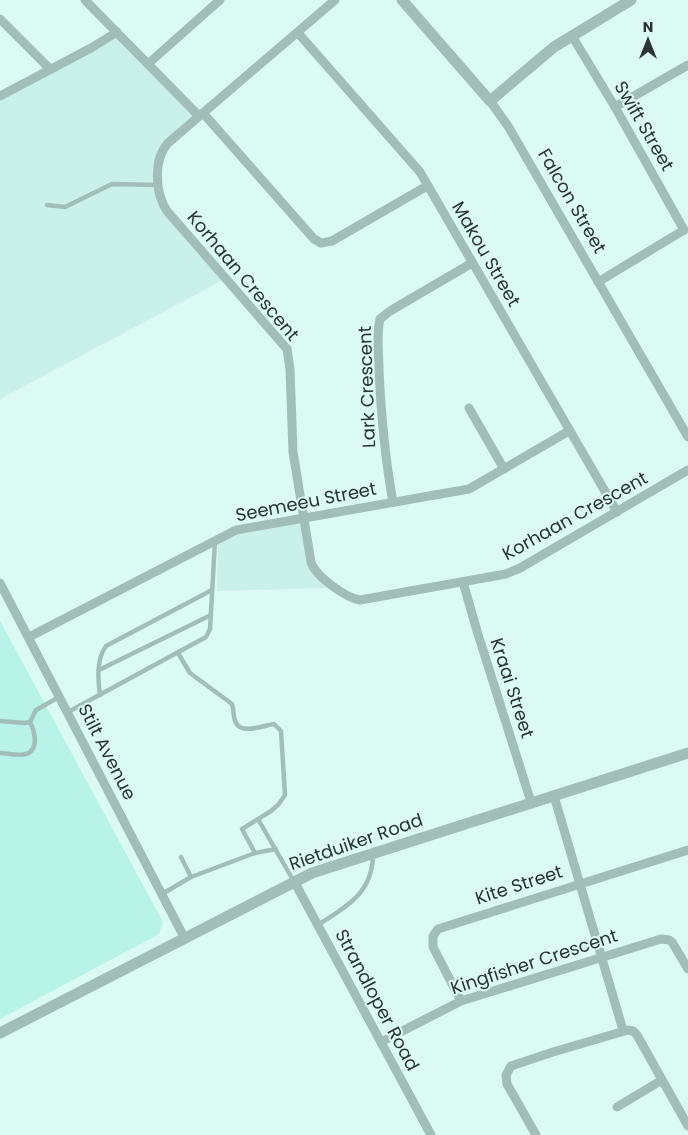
<svg xmlns="http://www.w3.org/2000/svg" width="688" height="1135" font-family="Poppins,sans-serif">
  <style>
    .built { fill: #c9f1e9 }
    .green { fill: #b7f3e7 }
    .lines { fill: none; stroke-linecap: round; stroke-linejoin: round }
    .service { stroke: #a2beb8; stroke-width: 4.5 }
    .minor { stroke: #a2beb8; stroke-width: 9 }
    .tertiary { stroke: #a2beb8; stroke-width: 11 }
    .labels { text-anchor: middle; stroke-width: 4; stroke-linejoin: round; paint-order: stroke }
    .street-label { font-size: 18px; fill: #293532; stroke: #dcfaf4 }
  </style>
  <rect width="100%" height="100%" fill="#dcfaf4"/>
  <g class="built">
    <path d="M117,32L199,116L162,153L159,168L163,204L227,278L0,399V94Z"/>
    <path d="M302,522L311,571L334,588L217,591L218,543L239,533Z"/>
  </g>
  <path class="green" d="M0,621L163,922L159,934L0,1019Z"/>
  <g class="lines">
    <g class="service">
      <path d="M47,205L65,207L112,184L158,185"/>
      <path d="M178,653L190,673L232,704C234,710 233,718 236,723C242,735 264,725 274,724L281,731L285,795L278,805L271,811L242,829L255,853"/>
      <path d="M99,670L211,615"/>
      <path d="M100,695C98,679 96,660 106,646L212,590"/>
      <path d="M68,712L206,637L210,629L215,541"/>
      <path d="M0,721L25,723L30,722L36,710L59,697"/>
      <path d="M0,753C7,753 22,757 29,753C39,746 34,730 30,722"/>
      <path d="M258,819L293,880"/>
      <path d="M181,857L191,877"/>
      <path d="M162,894L191,877L255,853L276,849"/>
      <path d="M318,925C347,906 373,893 373,854"/>
    </g>
    <g class="minor">
      <path d="M85,0L199,116"/>
      <path d="M335,0L168,143C153,160 155,193 167,211L287,349L290,369L293,452L311,562C315,576 346,598 360,600L506,574L520,568L688,470"/>
      <path d="M0,19L50,69"/>
      <path d="M298,33L420,172L617,512"/>
      <path d="M572,36L615,107L684,230"/>
      <path d="M149,63L220,0"/>
      <path d="M0,96L91,48L117,32"/>
      <path d="M490,101L508,126L688,437"/>
      <path d="M615,107L688,65"/>
      <path d="M203,113L314,239L321,243L332,241L427,186"/>
      <path d="M598,282L684,230"/>
      <path d="M469,408L504,469"/>
      <path d="M393,502C385,458 381,414 379,370C379,354 376,335 380,319L390,311L472,263"/>
      <path d="M463,582L477,631L531,802"/>
      <path d="M0,583L184,937"/>
      <path d="M29,637L236,530L469,489L569,431"/>
      <path d="M554,796L623,1030"/>
      <path d="M294,881L431,1135"/>
      <path d="M461,1001L433,947V936L438,929L688,850"/>
      <path d="M381,1042L461,1001L661,939L669,940L672,942L688,969"/>
      <path d="M617,1107L662,1080"/>
      <path d="M536,1135L507,1084L506,1075L511,1066L553,1052L628,1030L633,1031L637,1035L688,1126"/>
    </g>
    <g class="tertiary">
      <path d="M402,0L490,101L554,47L631,0"/>
      <path d="M0,1033L312,873L688,753"/>
    </g>
  </g>
  <g class="labels">
    <g class="street-label">
      <text transform="translate(644 126) rotate(60)" y="6">Swift Street</text>
      <text transform="translate(572 201) rotate(60)" y="6">Falcon Street</text>
      <text transform="translate(486 254) rotate(60)" y="6">Makou Street</text>
      <text transform="translate(243 276) rotate(50)" y="6">Korhaan Crescent</text>
      <text transform="translate(367 387) rotate(-92)" y="6">Lark Crescent</text>
      <text transform="translate(306 502) rotate(-11)" y="6">Seemeeu Street</text>
      <text transform="translate(575 516) rotate(-29)" y="6">Korhaan Crescent</text>
      <text transform="translate(512 688) rotate(72)" y="6">Kraai Street</text>
      <text transform="translate(107 752) rotate(63)" y="6">Stilt Avenue</text>
      <text transform="translate(356 842) rotate(-19)" y="6">Rietduiker Road</text>
      <text transform="translate(519 885) rotate(-18)" y="6">Kite Street</text>
      <text transform="translate(534 962) rotate(-18)" y="6">Kingfisher Crescent</text>
      <text transform="translate(377 1000) rotate(62)" y="6">Strandloper Road</text>
    </g>
  </g>
  <g transform="translate(648 40)" stroke="#dcfaf4" stroke-width="4" paint-order="stroke">
  <path d="M0-4L9 19L0 12L-9 19Z" fill="#293532"/>
  <text y="-8" font-size="14" font-weight="bold" text-anchor="middle" fill="#293532">N</text>
  </g>
</svg>
